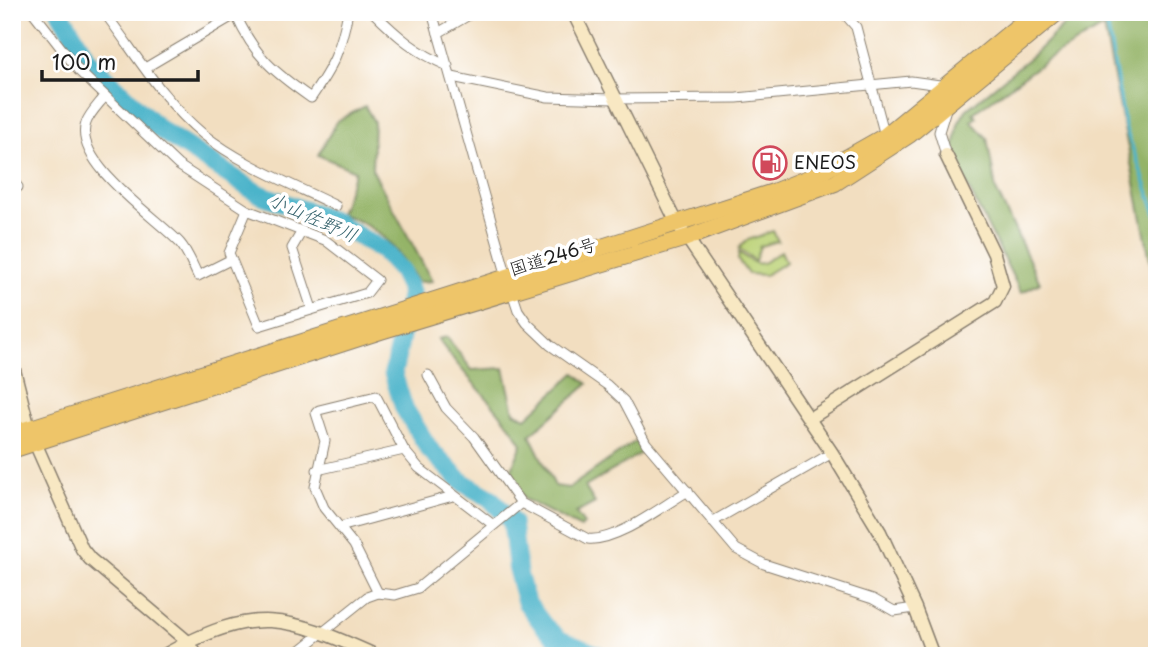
<svg xmlns="http://www.w3.org/2000/svg" width="1169" height="668" font-family="'Playpen Sans','Klee One',sans-serif">
  <style>
    .green { fill: #bbd276; stroke: #6c7749; stroke-width: 2 }
    .forest { fill: #94b467; stroke: #586842; stroke-width: 2 }
    .lines { fill: none; stroke-linecap: round; stroke-linejoin: round }
    .stream { stroke: #4cb4ca; stroke-width: 3.5 }
    .river { stroke: #4cb4ca; stroke-width: 19 }
    .street-casing { stroke: #877d6e; stroke-width: 11 }
    .secondary-casing { stroke: #877d6e; stroke-width: 15 }
    .highway-casing { stroke: #877d6e; stroke-width: 18 }
    .street { stroke: #fff; stroke-width: 9 }
    .secondary { stroke: #f8e8c3; stroke-width: 12 }
    .highway { stroke: #eec569; stroke-width: 16 }
    .labels { text-anchor: middle; stroke-width: 7; stroke-linejoin: round; paint-order: stroke }
    .poi-label { font-size: 18px; fill: #1c1c1c; stroke: #fff; text-anchor: start }
    .street-label { font-size: 18px; fill: #1c1c1c; stroke: #fff }
    .water-label { font-size: 19px; font-style: italic; fill: #32606a; stroke: #fff }
  </style>
  <rect width="100%" height="100%" fill="#fff"/>
  <filter id="ink" filterUnits="userSpaceOnUse"><feTurbulence type="fractalNoise" baseFrequency=".0143" numOctaves="2"/><feDisplacementMap in="SourceGraphic" scale="14" xChannelSelector="R" yChannelSelector="G"/><feConvolveMatrix kernelMatrix="1 2 1 2 8 2 1 2 1" color-interpolation-filters="sRGB"/></filter>
  <filter id="wash" filterUnits="userSpaceOnUse"><feTurbulence type="fractalNoise" baseFrequency=".00686" numOctaves="4" result="noise"/><feDisplacementMap in="SourceGraphic" scale="28" xChannelSelector="R" yChannelSelector="G"/><feGaussianBlur stdDeviation="1.57" result="paint"/><feColorMatrix in="noise" values="0 0 0 0 0 0 0 0 0 0 0 0 0 0 0 0 0 1.4 0 .05"/><feComposite in="paint" operator="in"/></filter>
  <g filter="url(#wash)">
    <rect width="100%" height="100%" fill="#f2dec0"/>
    <g class="green">
      <path d="M773,231L778,241L760,246L755,261L739,248L745,241Z"/>
      <path d="M781,251L786,262L765,275L748,274L738,260L739,252C760,270 760,265 781,251Z"/>
    </g>
    <g class="forest">
      <path d="M1077,12H1156L1157,295L1104,27L1048,59L973,113L977,117L971,121L987,138L996,190L1040,283L1021,293L958,167L954,150L958,124L966,110L1034,54Z"/>
      <path d="M365,106L374,122L372,169L432,281L418,282C397,249 380,225 340,214L355,171L318,155L337,121Z"/>
      <path d="M447,337L472,370L504,368L514,412L526,418L575,373L588,384L530,435L555,486L569,488L636,441L643,452L585,487L595,503L576,513L584,524L581,528L524,499L509,476L522,444C498,405 464,377 438,339Z"/>
    </g>
    <g class="lines">
      <path class="stream" d="M1105,12L1125,127L1157,216"/>
      <path class="river" d="M60,12L88,60L159,129L257,193L333,221L382,250L401,271L411,292L393,373L404,408L430,450L462,482L490,498L512,522L518,573L526,602L544,626L560,640L601,656"/>
    </g>
  </g>
  <g filter="url(#ink)">
    <g class="lines">
      <defs>
        <g id="street">
          <path d="M33,12L79,71L178,165L247,210L325,240L377,280L367,293L259,326L229,253L247,210"/>
          <path d="M104,12C136,54 162,100 203,134C242,165 292,184 336,206"/>
          <path d="M373,12C397,36 417,53 448,66"/>
          <path d="M432,12L507,277L518,310L527,323L550,345L607,385L624,401L646,443L736,549L764,564L873,599L894,611L915,608"/>
          <path d="M843,12L856,27L885,136"/>
          <path d="M236,15C254,56 275,73 311,98C334,64 340,52 348,12"/>
          <path d="M438,33L474,12"/>
          <path d="M145,68L238,13"/>
          <path d="M452,77L548,97L613,99L737,98L911,81L947,86"/>
          <path d="M105,96C99,104 89,114 86,123C72,162 157,218 180,243C188,252 193,266 198,276L230,260"/>
          <path d="M946,109L939,132L946,155"/>
          <path d="M12,180L18,187"/>
          <path d="M302,231L292,248L312,309"/>
          <path d="M12,257L17,254"/>
          <path d="M428,375L446,408L474,437L521,503L588,539C617,542 662,506 688,491"/>
          <path d="M317,470L404,450"/>
          <path d="M712,522L832,453"/>
          <path d="M340,527L453,496"/>
          <path d="M378,593L354,545L324,508L315,487L325,441L316,413L319,410L376,396L404,450L419,468L492,524"/>
          <path d="M293,656L367,597L378,593L395,595L418,588L521,503"/>
        </g>
        <g id="secondary">
          <path d="M573,12L677,223L832,453L880,532L915,608L933,656"/>
          <path d="M12,14L13,12"/>
          <path d="M12,362L29,429L82,549L90,559L188,642L197,656"/>
          <path d="M809,419L995,302L1003,286L994,254L946,155"/>
          <path d="M163,656C254,604 286,615 377,656"/>
        </g>
        <g id="highway">
          <path d="M12,434L624,240L773,192L818,174L885,136L1035,12"/>
          <path d="M12,450L381,331L686,238L835,183L909,135L1058,12"/>
        </g>
      </defs>
      <use href="#street" class="street-casing"/>
      <use href="#secondary" class="secondary-casing"/>
      <use href="#highway" class="highway-casing"/>
      <use href="#street" class="street"/>
      <use href="#secondary" class="secondary"/>
      <use href="#highway" class="highway"/>
    </g>
  </g>
  <defs>
    <symbol id="fuel-ring" viewBox="-11 -11 22 22"><circle r="9.5" fill="#fff" stroke="#d1495b" stroke-width="1.5"/><path d="M-5.5-6h7V0h2V4h1.3V-2.5L3-4.5l.8-.8L6-3V5H2.5V1h-1V6h-7ZM-4.2-4.7v3.2H.2V-4.7Z" fill="#d1495b"/></symbol>
  </defs>
  <g fill-rule="evenodd">
    <use href="#fuel-ring" x="751" y="144" width="38" height="38"/>
  </g>
  <g class="labels">
    <g class="poi-label">
      <text x="794" y="169">ENEOS</text>
    </g>
    <g class="street-label">
      <text transform="translate(553 257) rotate(-17)" y="6">国道246号</text>
    </g>
    <g class="water-label">
      <text transform="translate(313 217) rotate(24)" y="7">小山佐野川</text>
    </g>
  </g>
  <rect width="1169" height="668" fill="none" stroke="#fff" stroke-width="42"/>
  <path d="M42 70v10h156v-10" fill="none" stroke="#1c1c1c" stroke-width="3.5"/>
  <text x="52" y="70" font-size="21" fill="#1c1c1c" stroke="#ffffff" stroke-width="5" paint-order="stroke">100 m</text>
</svg>
